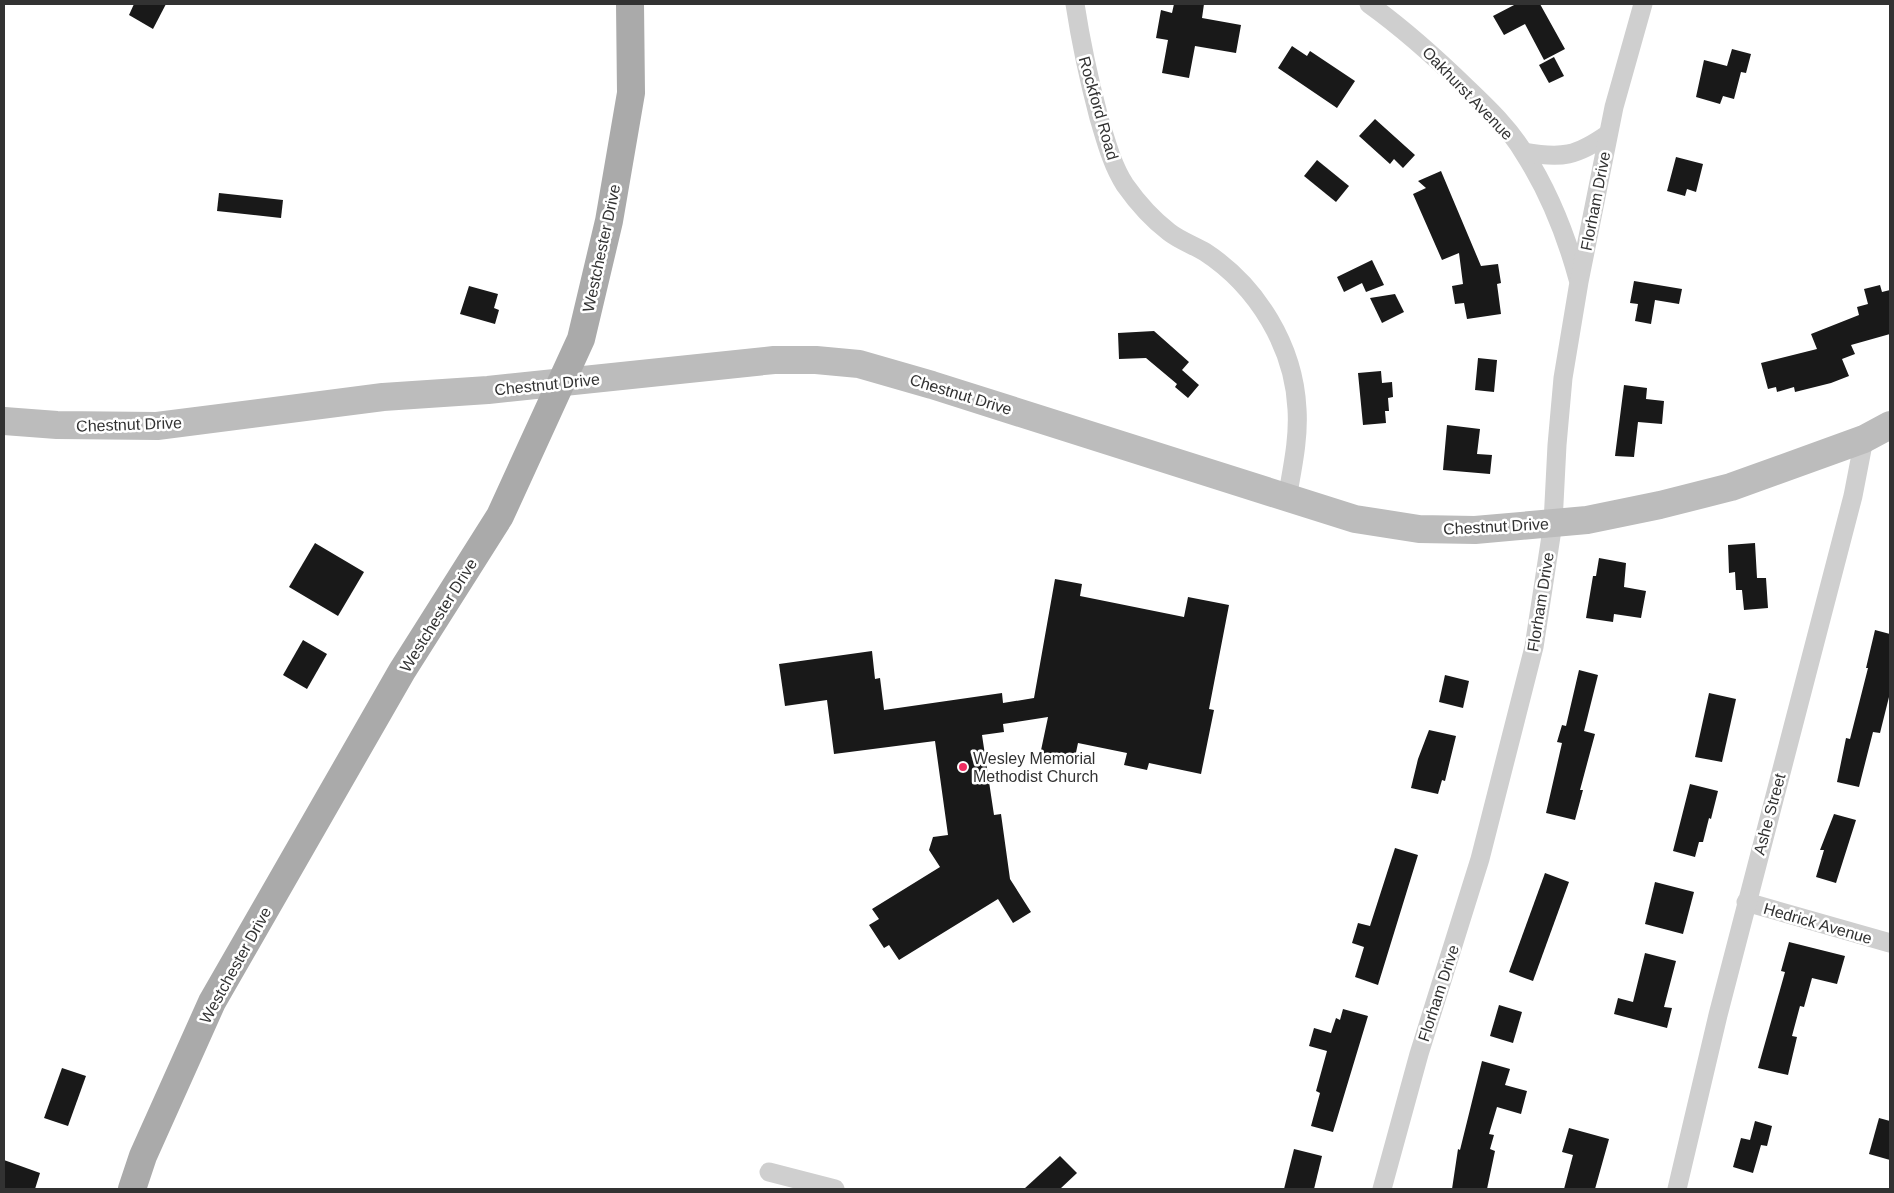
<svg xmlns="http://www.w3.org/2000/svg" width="1894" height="1193" font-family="Helvetica,sans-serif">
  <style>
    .building { fill: #191919 }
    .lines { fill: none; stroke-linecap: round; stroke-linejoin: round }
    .street { stroke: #cfcfcf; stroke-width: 19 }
    .secondary { stroke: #bcbcbc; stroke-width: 28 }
    .primary { stroke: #aaa; stroke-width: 28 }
    .poi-dot { fill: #f02d61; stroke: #fff; stroke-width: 2 }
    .labels { text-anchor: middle; stroke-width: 5; stroke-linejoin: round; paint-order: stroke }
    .street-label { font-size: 16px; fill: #323232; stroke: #fff }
    .poi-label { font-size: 16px; fill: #323232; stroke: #fff; text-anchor: start }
  </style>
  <rect width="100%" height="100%" fill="#fff"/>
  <g class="building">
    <path d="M134,4H166L153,29L129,15Z"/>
    <path d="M1174,4H1204L1202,18L1241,25L1236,53L1195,46L1189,78L1162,73L1168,40L1156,38L1161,10L1172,13Z"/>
    <path d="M1516,4H1540L1565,49L1544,60L1525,24L1504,35L1493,16Z"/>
    <path d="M1292,46L1307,56L1310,51L1355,81L1337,108L1278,68Z"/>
    <path d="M1732,49L1751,54L1746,73L1741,72L1734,99L1723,96L1720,104L1696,97L1704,60L1727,66Z"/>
    <path d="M1554,57L1564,76L1549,83L1539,65Z"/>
    <path d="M1375,119L1415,155L1403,168L1394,159L1390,164L1359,136Z"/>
    <path d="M1676,157L1703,164L1696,192L1687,189L1685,196L1667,191Z"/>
    <path d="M1317,160L1349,186L1336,202L1304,176Z"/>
    <path d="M1441,171L1481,266L1498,264L1501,283L1497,284L1501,314L1467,319L1464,303L1455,304L1452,286L1463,284L1459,253L1442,260L1413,194L1426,188L1418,181Z"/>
    <path d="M219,193L283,200L281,218L217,211Z"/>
    <path d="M1372,260L1384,285L1366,292L1362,283L1344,292L1337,277Z"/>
    <path d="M1634,281L1682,289L1679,304L1655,300L1651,324L1635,321L1638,304L1630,303Z"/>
    <path d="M1880,285L1882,292L1890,290V334L1851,345L1855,354L1842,359L1849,376L1831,383L1795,392L1794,387L1777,392L1776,387L1768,389L1761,363L1817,349L1811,334L1859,315L1857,307L1868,304L1864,289Z"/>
    <path d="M469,286L498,294L494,308L499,310L495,324L460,314Z"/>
    <path d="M1395,294L1404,312L1382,323L1370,298Z"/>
    <path d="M1154,331L1189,362L1182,370L1199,385L1188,398L1175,387L1177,384L1146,358L1119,359L1118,333Z"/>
    <path d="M1478,358L1497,360L1494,392L1475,390Z"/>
    <path d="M1381,371L1382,383L1392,382L1393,397L1388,398L1389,411H1385L1386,423L1363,425L1358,373Z"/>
    <path d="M1624,385L1647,388L1646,399L1664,401L1662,424L1638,422L1634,457L1615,456Z"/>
    <path d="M1447,425L1480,429L1477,454L1492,455L1490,474L1443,470Z"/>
    <path d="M315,543L364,572L338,616L289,587Z"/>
    <path d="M1755,543L1757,578H1766L1768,608L1744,610L1742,590H1736L1735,572L1729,573L1728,545Z"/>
    <path d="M1599,558L1626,563L1624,587L1646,591L1641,618L1614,614L1613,622L1586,618L1593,576H1596Z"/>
    <path d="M1055,579L1082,584L1080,596L1184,617L1188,597L1229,605L1209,709L1214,710L1201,774L1149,763L1147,770L1124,765L1127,753L1078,743L1074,762L1040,755L1048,717L1003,724L1004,732L982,735L994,815L1001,814L1010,879L1031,912L1013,923L998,899L899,960L889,945L884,948L869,925L879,919L872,909L940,867L929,850L933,837L948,835L935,741L834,754L827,700L785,706L779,664L872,651L875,679L880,678L884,710L1002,693L1003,703L1034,698Z"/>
    <path d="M1875,630L1890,634V693L1880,733L1873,732L1859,787L1837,782L1846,738L1850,739L1868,668H1866Z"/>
    <path d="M303,640L327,654L307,689L283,675Z"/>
    <path d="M1579,670L1598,675L1584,731L1595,734L1580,790H1583L1575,820L1546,813L1562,743L1557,742L1562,725L1566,726Z"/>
    <path d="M1445,675L1469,681L1463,708L1439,702Z"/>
    <path d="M1709,693L1736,699L1722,762L1695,757Z"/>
    <path d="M1429,730L1456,736L1445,781L1442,780L1438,794L1411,788L1418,759Z"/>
    <path d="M1690,784L1718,791L1711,819L1709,818L1703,842H1699L1695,857L1673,851Z"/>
    <path d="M1834,814L1856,820L1836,883L1816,877L1824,850H1820Z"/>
    <path d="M1395,848L1418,855L1378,985L1355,977L1364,947L1352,943L1358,923L1370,926Z"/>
    <path d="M1545,873L1569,882L1533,981L1509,972Z"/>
    <path d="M1655,882L1694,892L1683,934L1645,924Z"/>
    <path d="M1789,942L1845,956L1837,984L1812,978L1804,1007L1800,1006L1792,1036L1797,1037L1788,1075L1758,1068L1785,972L1781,971Z"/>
    <path d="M1645,953L1676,961L1664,1007L1672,1008L1667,1028L1614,1014L1618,998L1633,1002Z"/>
    <path d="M1499,1005L1522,1012L1513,1043L1490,1036Z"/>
    <path d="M1343,1009L1368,1016L1333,1132L1311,1126L1320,1093L1316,1091L1327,1051L1309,1046L1314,1028L1331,1033L1336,1018L1340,1020Z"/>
    <path d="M1482,1061L1510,1069L1505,1085L1527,1091L1521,1114L1497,1107L1489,1134L1494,1135L1490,1149L1495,1151L1487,1189H1452L1458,1149L1460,1150Z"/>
    <path d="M62,1068L86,1076L68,1126L44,1118Z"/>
    <path d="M1879,1118L1890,1121V1160L1869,1154Z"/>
    <path d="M1755,1121L1772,1126L1767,1146L1761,1145L1753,1173L1733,1167L1741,1138L1750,1140Z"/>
    <path d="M1569,1128L1609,1139L1595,1189H1564L1573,1155L1562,1152Z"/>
    <path d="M1294,1149L1322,1156L1314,1189H1284Z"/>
    <path d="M1060,1156L1077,1173L1060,1189H1024Z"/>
    <path d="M4,1160L40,1173L35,1189H4Z"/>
  </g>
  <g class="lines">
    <g class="street">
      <path d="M1075,4C1081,43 1089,80 1099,118C1106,141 1112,165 1125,185C1137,202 1152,219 1169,232C1179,240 1193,245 1205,252C1257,286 1294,346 1297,409C1299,439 1292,469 1287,499"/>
      <path d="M1369,4C1404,29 1435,57 1467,88C1488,108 1509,128 1524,153C1549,192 1566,235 1578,279"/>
      <path d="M1524,152C1562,159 1577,156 1608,134"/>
      <path d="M1746,902L1890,943"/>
      <path d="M769,1172L835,1189"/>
      <path d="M1382,1189L1419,1054L1480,859L1534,647L1553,523L1557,445L1563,378L1579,282L1614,107L1643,4"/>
      <path d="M1677,1189L1718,1015L1853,496L1864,439"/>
    </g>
    <path class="secondary" d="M4,421L57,425L157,426L383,397L488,390L774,360H816L859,364L932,385L1355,519L1419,529L1475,530L1587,520L1660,505L1731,487L1864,439L1890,425"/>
    <path class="primary" d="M132,1189L143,1156L212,1002L402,671L500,516L581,339L609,221L631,93L630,4"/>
  </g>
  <circle class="poi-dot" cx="963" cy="767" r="5"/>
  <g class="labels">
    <g class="street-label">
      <text transform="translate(1468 93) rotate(46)" y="6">Oakhurst Avenue</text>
      <text transform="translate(1099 108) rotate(74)" y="6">Rockford Road</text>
      <text transform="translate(1595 201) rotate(-79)" y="6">Florham Drive</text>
      <text transform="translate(601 248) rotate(-78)" y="6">Westchester Drive</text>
      <text transform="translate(547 384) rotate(-6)" y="6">Chestnut Drive</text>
      <text transform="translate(961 394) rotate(17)" y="6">Chestnut Drive</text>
      <text transform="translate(129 424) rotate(-2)" y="6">Chestnut Drive</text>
      <text transform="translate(1496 526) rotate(-3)" y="6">Chestnut Drive</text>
      <text transform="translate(1540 602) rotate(-81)" y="6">Florham Drive</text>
      <text transform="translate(438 615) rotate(-58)" y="6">Westchester Drive</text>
      <text transform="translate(1769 814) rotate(-75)" y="6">Ashe Street</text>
      <text transform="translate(1818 923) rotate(16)" y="6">Hedrick Avenue</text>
      <text transform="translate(235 965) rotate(-61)" y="6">Westchester Drive</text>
      <text transform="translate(1438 993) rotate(-72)" y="6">Florham Drive</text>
    </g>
    <g class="poi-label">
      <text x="973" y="764">Wesley Memorial<tspan x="973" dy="18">Methodist Church</tspan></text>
    </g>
  </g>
  <rect width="1894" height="1193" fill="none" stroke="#323232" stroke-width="10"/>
</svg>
